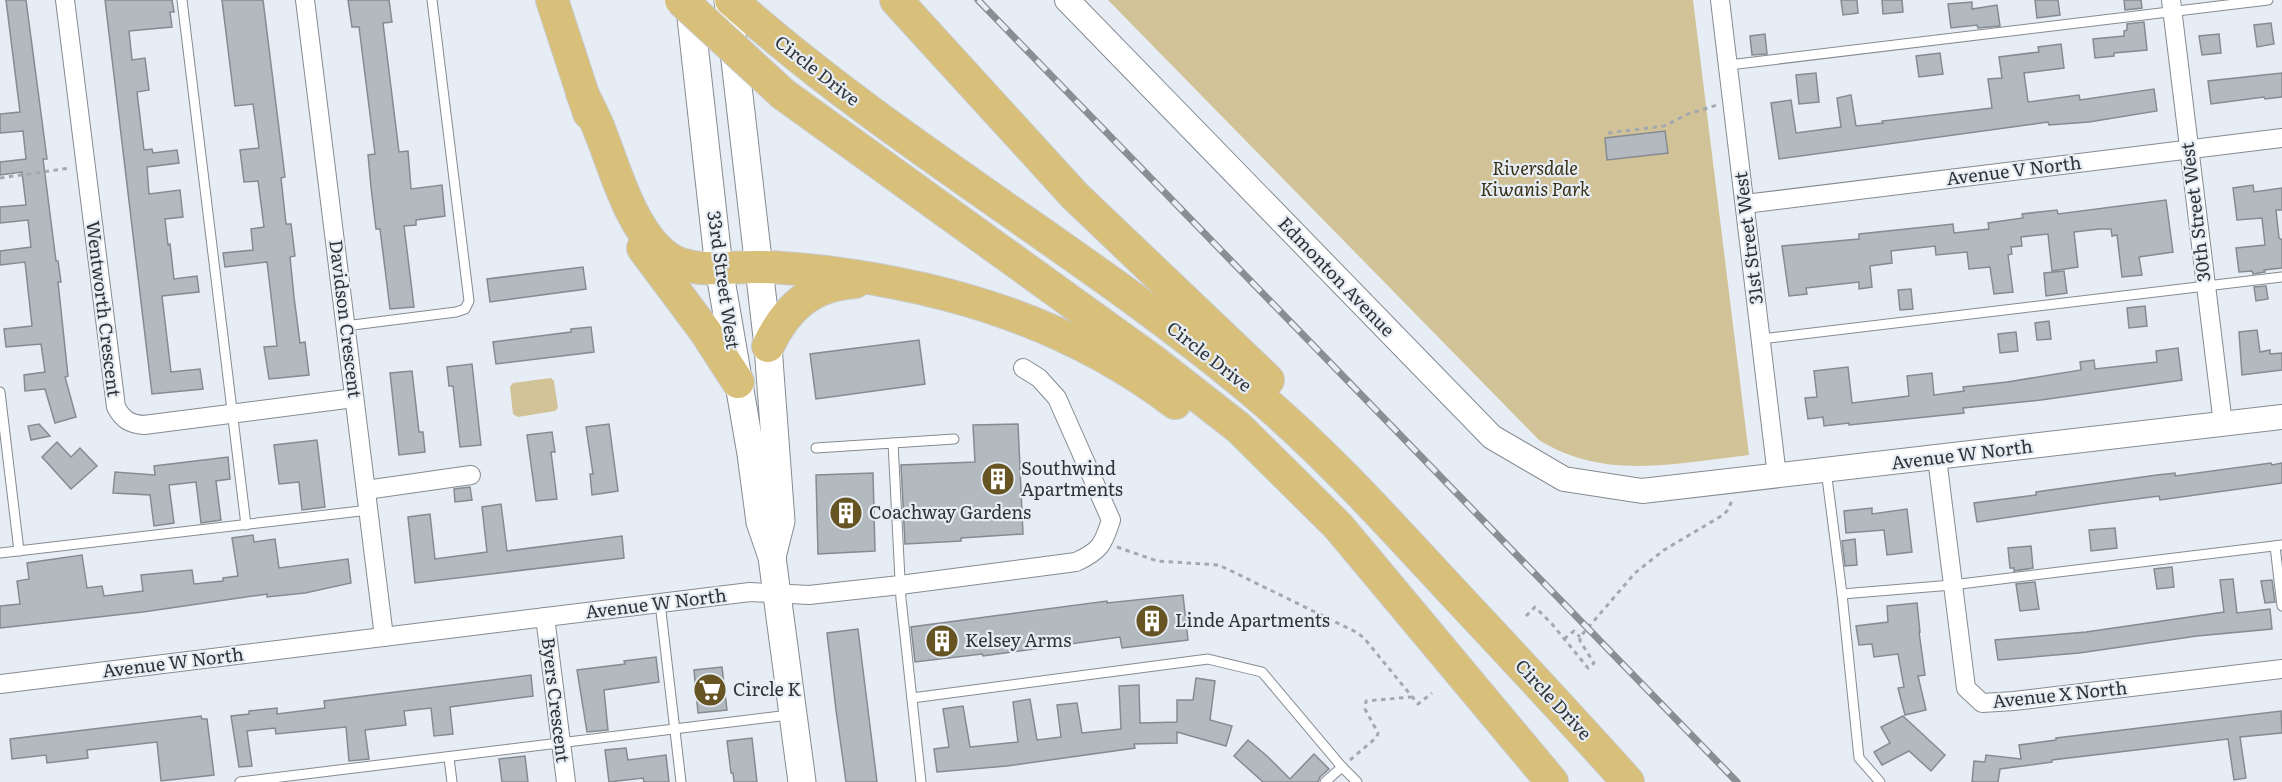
<svg xmlns="http://www.w3.org/2000/svg" width="2282" height="782" font-family="Literata,serif">
  <style>
    .green { fill: #d2c297 }
    .building { fill: #b2b9bf; stroke: #858b91; stroke-width: 1.5 }
    .lines { fill: none; stroke-linecap: round; stroke-linejoin: round }
    .service-casing { stroke: #858b91; stroke-width: 11 }
    .minor-casing { stroke: #858b91; stroke-width: 20 }
    .tertiary-casing { stroke: #858b91; stroke-width: 26 }
    .secondary-casing { stroke: #858b91; stroke-width: 29 }
    .trunk-casing { stroke: #c9cacb; stroke-width: 34 }
    .path { stroke: #a3a9ae; stroke-width: 3; stroke-dasharray: 4.5 4.5; stroke-linecap: butt }
    .service { stroke: #fff; stroke-width: 9 }
    .minor { stroke: #fff; stroke-width: 18 }
    .tertiary { stroke: #fff; stroke-width: 24 }
    .secondary { stroke: #fff; stroke-width: 27 }
    .trunk { stroke: #d8c07b; stroke-width: 32 }
    .rail-casing { stroke: #898e92; stroke-width: 7 }
    .rail { stroke: #e6edf4; stroke-width: 4.5; stroke-dasharray: 14; stroke-linecap: butt }
    .trunk-bridge-casing { stroke: #c9cacb; stroke-width: 34; stroke-linecap: butt }
    .trunk-bridge { stroke: #d8c07b; stroke-width: 32 }
    .labels { text-anchor: middle; stroke-width: 4.5; stroke-linejoin: round; paint-order: stroke }
    .street-label { font-size: 18px; fill: #313436; stroke: #e6edf4 }
    .park-label { font-size: 18px; font-style: italic; fill: #372e13; stroke: #e6edf4 }
    .poi-label { font-size: 18px; fill: #313436; stroke: #e6edf4; text-anchor: start }
  </style>
  <rect width="100%" height="100%" fill="#e6edf4"/>
  <g class="green">
    <path d="M1108,0H1693L1749,455C1677,463 1605,481 1539,440Z"/>
    <path d="M551,378L554,381L558,408L555,411L518,417L513,414L510,387L513,383Z"/>
  </g>
  <g class="building">
    <path d="M6,0H26L47,159H43L56,261H58L61,282H58L68,376L65,377L76,417L55,423L45,389L25,391L24,375L45,372L41,344L6,347L4,329L32,326L25,262L0,265V251L31,247L28,220L0,223V207L26,205L22,172L0,175V162L26,159L23,131L0,133V114L20,112Z"/>
    <path d="M105,0H172L174,12H170L172,27L129,31L132,60L145,58L149,90L137,92L144,150L152,149L153,153L177,150L179,163L147,167L149,194L180,190L183,217L165,219L168,245L170,244L174,279L197,276L199,292L162,296L171,372L200,369L203,389L152,394Z"/>
    <path d="M222,0H263L285,177L281,178L286,224H291L295,256L290,257L294,297L300,343L305,342L309,375L269,379L264,347L277,346L267,262L225,267L223,253L253,250L251,229L264,227L258,181L244,182L240,150L259,148L253,104L235,106Z"/>
    <path d="M348,0H389L392,22L383,23L399,152L408,151L411,189L442,185L445,216L416,220V225L404,226L414,307L390,309L380,229H376L371,187L368,155L375,154L359,27H352Z"/>
    <path d="M1841,0H1857L1858,13L1843,15Z"/>
    <path d="M1882,0H1902L1903,12L1883,14Z"/>
    <path d="M2035,0H2058L2060,15L2037,18Z"/>
    <path d="M2124,0H2141L2142,8L2125,10Z"/>
    <path d="M1972,2V9L1997,5L2000,26L1978,28L1977,25L1951,28L1948,4Z"/>
    <path d="M2144,22L2147,50L2114,53V56L2095,58L2093,39L2124,36V31L2127,30V24Z"/>
    <path d="M2271,23L2274,44L2257,47L2254,25Z"/>
    <path d="M1765,34L1767,54L1752,55L1750,36Z"/>
    <path d="M2219,34L2221,53L2202,55L2199,36Z"/>
    <path d="M2061,44L2064,68L2024,73L2028,102L2079,95L2080,100L2154,89L2157,111L2089,122L2049,125L2048,122L1779,159L1771,103L1791,100L1796,133L1841,127L1837,98L1851,95L1856,126L1883,123L1882,121L1992,108L1988,79L2002,78L1999,57L2039,52L2038,47Z"/>
    <path d="M1940,53L1943,74L1919,77L1916,56Z"/>
    <path d="M1816,73L1819,102L1799,104L1796,75Z"/>
    <path d="M2282,73V97L2265,99L2264,97L2211,104L2208,81Z"/>
    <path d="M1665,131L1668,153L1607,160L1605,138Z"/>
    <path d="M2253,185L2254,192L2282,188V210H2276L2279,238L2282,240V268L2264,270L2265,272L2253,274L2252,271L2239,272L2236,248L2265,245L2262,218L2237,220L2233,188Z"/>
    <path d="M2166,200L2173,252L2139,257L2142,275L2122,277L2117,235L2112,236L2111,229H2100L2074,232L2078,267L2052,271L2048,234L2021,237L2022,246L2011,247L2012,254L2008,255L2013,292L1994,294L1990,267L1969,269L1967,252L1936,255L1935,246L1891,251L1892,263L1870,266L1872,287L1859,289V282L1806,288L1807,294L1789,296L1782,246L1859,239V234L1953,224L1954,233L1989,229L1988,223L2023,218L2022,214L2057,210L2058,214Z"/>
    <path d="M583,267L586,289L490,302L487,279Z"/>
    <path d="M2064,271L2067,293L2046,296L2044,273Z"/>
    <path d="M2266,286L2268,299L2256,301L2254,287Z"/>
    <path d="M1911,289L1913,309L1900,310L1898,290Z"/>
    <path d="M2145,306L2147,326L2129,328L2127,308Z"/>
    <path d="M2049,321L2051,339L2037,340L2035,323Z"/>
    <path d="M591,327L594,352L496,364L493,342L571,332V329Z"/>
    <path d="M2257,330L2260,352L2270,350V354L2282,353V370L2242,375L2239,332Z"/>
    <path d="M2016,332L2018,351L2000,353L1998,334Z"/>
    <path d="M919,340L925,384L816,399L810,354Z"/>
    <path d="M2178,348L2182,380L2041,400L1963,408L1964,413L1849,425V423L1824,426L1823,417L1808,419L1805,398L1817,397L1814,371L1848,367L1852,403L1909,396L1907,376L1932,373L1934,395L1964,391L1963,387L2007,382L2081,370L2080,362L2094,360L2095,369L2157,362L2156,351Z"/>
    <path d="M472,364L481,445L460,447L453,386H449L447,367Z"/>
    <path d="M412,371L419,432H423L425,452L399,455L390,373Z"/>
    <path d="M39,424L50,436L31,440L28,426Z"/>
    <path d="M609,424L618,491L592,495L590,474H593L586,427Z"/>
    <path d="M1018,424L1023,534L961,538V541L905,544L901,465L975,462L973,425Z"/>
    <path d="M552,432L555,452H551L557,499L536,501L527,435Z"/>
    <path d="M317,440L325,507L302,510L299,482L279,484L274,445Z"/>
    <path d="M57,442L71,457L80,448L97,466L71,489L42,457Z"/>
    <path d="M228,457L230,479L216,481L221,520L201,523L196,482L169,485L174,523L154,526L150,495L113,493L115,472L155,475L154,466Z"/>
    <path d="M2271,463L2272,465L2282,463V483L2160,500L2159,496L2105,503L1977,522L1974,503L2036,495V492L2157,475L2175,473V476Z"/>
    <path d="M873,473L875,551L818,554L816,475Z"/>
    <path d="M470,487L472,500L455,502L454,489Z"/>
    <path d="M501,504L507,551L622,536L624,558L415,583L408,517L430,514L435,559L487,552L482,507Z"/>
    <path d="M1872,508V514L1907,509L1912,552L1887,555L1884,530L1846,533L1844,511Z"/>
    <path d="M2115,528L2117,548L2091,551L2089,530Z"/>
    <path d="M253,535L254,542L275,539L279,568L348,559L351,583L305,593L267,597V594L143,612L0,628V606L20,604L17,581L29,579L27,563L82,555L87,588L102,586L104,596L143,591L141,575L192,570L194,584L223,581V578L238,576L232,538Z"/>
    <path d="M1855,539L1857,565L1845,566L1842,541Z"/>
    <path d="M2031,546L2033,568L2014,571V568H2010L2008,548Z"/>
    <path d="M2172,567L2174,587L2157,589L2154,569Z"/>
    <path d="M2233,579L2237,613L2270,609L2272,629L2197,636L2079,653L1998,660L1995,640L2086,632L2224,612L2220,580Z"/>
    <path d="M2272,580L2275,602L2265,603L2261,581Z"/>
    <path d="M2035,582L2039,609L2020,611L2016,584Z"/>
    <path d="M1183,595L1188,640L1122,648L1120,637L983,656L982,654L915,662L911,627L1107,601V603Z"/>
    <path d="M1917,603L1920,632H1919L1925,675L1918,676L1926,710L1905,715L1898,688L1904,687L1898,654L1874,657L1872,644L1859,645L1856,626L1888,622L1887,606Z"/>
    <path d="M858,629L862,662L877,782H846L836,710L827,633Z"/>
    <path d="M656,657L659,682L604,690L608,730L587,732L577,670L625,664L624,661Z"/>
    <path d="M722,667L727,710L698,713L694,670Z"/>
    <path d="M531,675L533,696L450,707L453,734L434,736L431,708L404,711L406,725L365,730L369,759L349,761L346,727L276,734L275,728L247,731L252,766L239,767L231,716L249,714V711L277,708V714L325,708L324,701Z"/>
    <path d="M1196,678L1215,681L1210,720L1232,726L1226,746L1177,732V743L1134,744L1135,748L1007,766L937,772L934,749L949,747L943,709L963,706L970,747L1018,742L1013,702L1030,699L1037,740L1061,737L1057,705L1077,703L1082,733L1121,729L1119,686L1139,685L1140,723L1177,722V700H1193Z"/>
    <path d="M2281,711L2282,733L2240,737L2246,778L2234,780L2228,739L2052,760V762L2000,769L1998,782H1972L1974,761L1985,762L1986,755L2021,759L2019,745L2056,740V738Z"/>
    <path d="M201,716L202,719H207L214,775L161,781L157,742L87,750L88,758L47,763L46,755L12,759L10,739Z"/>
    <path d="M1903,716L1945,755L1931,771L1909,751L1882,765L1874,752L1890,743L1881,727Z"/>
    <path d="M752,738L757,782H734L733,773H731L727,741Z"/>
    <path d="M1248,740L1267,756L1290,779L1314,754L1329,769L1320,777L1318,782H1263L1234,756Z"/>
    <path d="M626,748L628,760L666,755L669,782H644L643,778L609,782L605,750Z"/>
    <path d="M525,756L528,782H502L499,759Z"/>
  </g>
  <g class="lines">
    <defs>
      <g id="service">
        <path d="M182,0L246,525"/>
        <path d="M1729,65L2268,0"/>
        <path d="M345,326L456,312L465,309L469,301L432,0"/>
        <path d="M1761,339L2282,277"/>
        <path d="M0,392L19,551"/>
        <path d="M893,443L954,439"/>
        <path d="M816,448L893,443L901,599L921,782"/>
        <path d="M1826,470L1842,594L1859,758L1880,782"/>
        <path d="M2275,546L2282,606"/>
        <path d="M0,553L369,510"/>
        <path d="M1842,594L1952,585L2282,545"/>
        <path d="M660,603L681,782"/>
        <path d="M912,698L1208,659L1262,672L1342,767L1357,782"/>
        <path d="M449,758L452,782"/>
        <path d="M240,782L789,715"/>
        <path d="M1325,782L1342,767"/>
      </g>
      <g id="minor">
        <path d="M65,0L116,407C123,420 130,424 144,425L354,398"/>
        <path d="M305,0L384,637"/>
        <path d="M1720,0L1777,476"/>
        <path d="M2171,0L2223,424"/>
        <path d="M1745,204L2282,138"/>
        <path d="M1937,458L1966,688L1982,703L2014,701L2282,669"/>
        <path d="M366,490L471,475"/>
        <path d="M545,617L566,782"/>
        <path d="M0,684L750,592L809,595L900,585L1076,562C1100,551 1103,545 1111,520L1057,398L1039,378L1023,368"/>
      </g>
      <path id="tertiary" d="M1067,0L1492,437L1564,479L1642,491L2282,417"/>
      <g id="secondary">
        <path d="M689,0L719,268L751,454L760,522L772,557L802,782"/>
        <path d="M728,0L768,346L781,521L772,557"/>
      </g>
      <g id="trunk">
        <path d="M552,0L589,113"/>
        <path d="M731,0C893,144 1083,250 1250,389C1322,449 1385,519 1449,588C1509,652 1569,716 1628,782"/>
        <path d="M896,0L1075,196L1268,380"/>
        <path d="M582,93C589,107 596,120 601,134C616,172 632,232 667,257C692,275 729,266 759,267C782,267 805,270 827,272C954,288 1072,325 1175,403"/>
        <path d="M783,94L1152,360L1239,428L1338,526L1552,782"/>
        <path d="M643,248L705,331L738,382"/>
        <path d="M768,346C786,308 811,285 855,282"/>
      </g>
    </defs>
    <use href="#service" class="service-casing"/>
    <use href="#minor" class="minor-casing"/>
    <use href="#tertiary" class="tertiary-casing"/>
    <use href="#secondary" class="secondary-casing"/>
    <use href="#trunk" class="trunk-casing"/>
    <g class="path">
      <path d="M1608,133L1664,126L1688,114L1717,105"/>
      <path d="M0,178L70,168"/>
      <path d="M1117,547L1157,561L1219,565L1356,632L1364,638L1418,704L1432,693"/>
      <path d="M1526,616L1535,607L1552,624L1588,668L1594,663L1580,641V637L1635,573L1664,550L1723,515L1728,510L1732,500"/>
      <path d="M1564,639L1574,631L1580,637"/>
      <path d="M1350,760L1377,737L1378,733L1365,709L1366,701L1411,697"/>
    </g>
    <use href="#service" class="service"/>
    <use href="#minor" class="minor"/>
    <use href="#tertiary" class="tertiary"/>
    <use href="#secondary" class="secondary"/>
    <use href="#trunk" class="trunk"/>
    <defs>
      <path id="rail" d="M978,0L1737,782"/>
    </defs>
    <use href="#rail" class="rail-casing"/>
    <use href="#rail" class="rail"/>
    <defs>
      <path id="trunk-bridge" d="M681,0L783,94"/>
    </defs>
    <use href="#trunk-bridge" class="trunk-bridge-casing"/>
    <use href="#trunk-bridge" class="trunk-bridge"/>
  </g>
  <defs>
    <symbol id="building-disc" viewBox="-11 -11 22 22"><circle r="9.5" fill="#652" stroke="#e6edf4"/><path d="M-4-6H4V6H1V3H-1V6H-4ZM-2.5-4.3h1.7v1.8h-1.7ZM.8-4.3h1.7v1.8H.8ZM-2.5-1h1.7V.8h-1.7ZM.8-1h1.7V.8H.8Z" fill="#fff"/></symbol>
    <symbol id="supermarket-disc" viewBox="-11 -11 22 22"><circle r="9.5" fill="#652" stroke="#e6edf4"/><path d="M-6-5.5h2.5l.6 2H6L4.5 2H-2.5L-4.4-4H-6ZM-1.5 3.2a1.3 1.3 0 1 0 .1 0ZM3 3.2a1.3 1.3 0 1 0 .1 0Z" fill="#fff"/></symbol>
  </defs>
  <g fill-rule="evenodd">
    <use href="#building-disc" x="979" y="460" width="38" height="38"/>
    <use href="#building-disc" x="827" y="494" width="38" height="38"/>
    <use href="#building-disc" x="1133" y="602" width="38" height="38"/>
    <use href="#building-disc" x="923" y="622" width="38" height="38"/>
    <use href="#supermarket-disc" x="691" y="671" width="38" height="38"/>
  </g>
  <g class="labels">
    <g class="street-label">
      <text transform="translate(817 71) rotate(38)" y="6">Circle Drive</text>
      <text transform="translate(2014 171) rotate(-7)" y="6">Avenue V North</text>
      <text transform="translate(2196 212) rotate(-97)" y="6">30th Street West</text>
      <text transform="translate(1749 238) rotate(-97)" y="6">31st Street West</text>
      <text transform="translate(1336 277) rotate(46)" y="6">Edmonton Avenue</text>
      <text transform="translate(723 280) rotate(82)" y="6">33rd Street West</text>
      <text transform="translate(103 309) rotate(83)" y="6">Wentworth Crescent</text>
      <text transform="translate(345 319) rotate(83)" y="6">Davidson Crescent</text>
      <text transform="translate(1209 357) rotate(38)" y="6">Circle Drive</text>
      <text transform="translate(1962 455) rotate(-7)" y="6">Avenue W North</text>
      <text transform="translate(656 604) rotate(-7)" y="6">Avenue W North</text>
      <text transform="translate(173 663) rotate(-7)" y="6">Avenue W North</text>
      <text transform="translate(2060 695) rotate(-6)" y="6">Avenue X North</text>
      <text transform="translate(555 700) rotate(83)" y="6">Byers Crescent</text>
      <text transform="translate(1553 700) rotate(47)" y="6">Circle Drive</text>
    </g>
    <g class="park-label">
      <text x="1535" y="175">Riversdale<tspan x="1535" dy="21">Kiwanis Park</tspan></text>
    </g>
    <g class="poi-label">
      <text x="1021" y="475">Southwind<tspan x="1021" dy="21">Apartments</tspan></text>
      <text x="869" y="519">Coachway Gardens</text>
      <text x="1175" y="627">Linde Apartments</text>
      <text x="965" y="647">Kelsey Arms</text>
      <text x="733" y="696">Circle K</text>
    </g>
  </g>
</svg>
